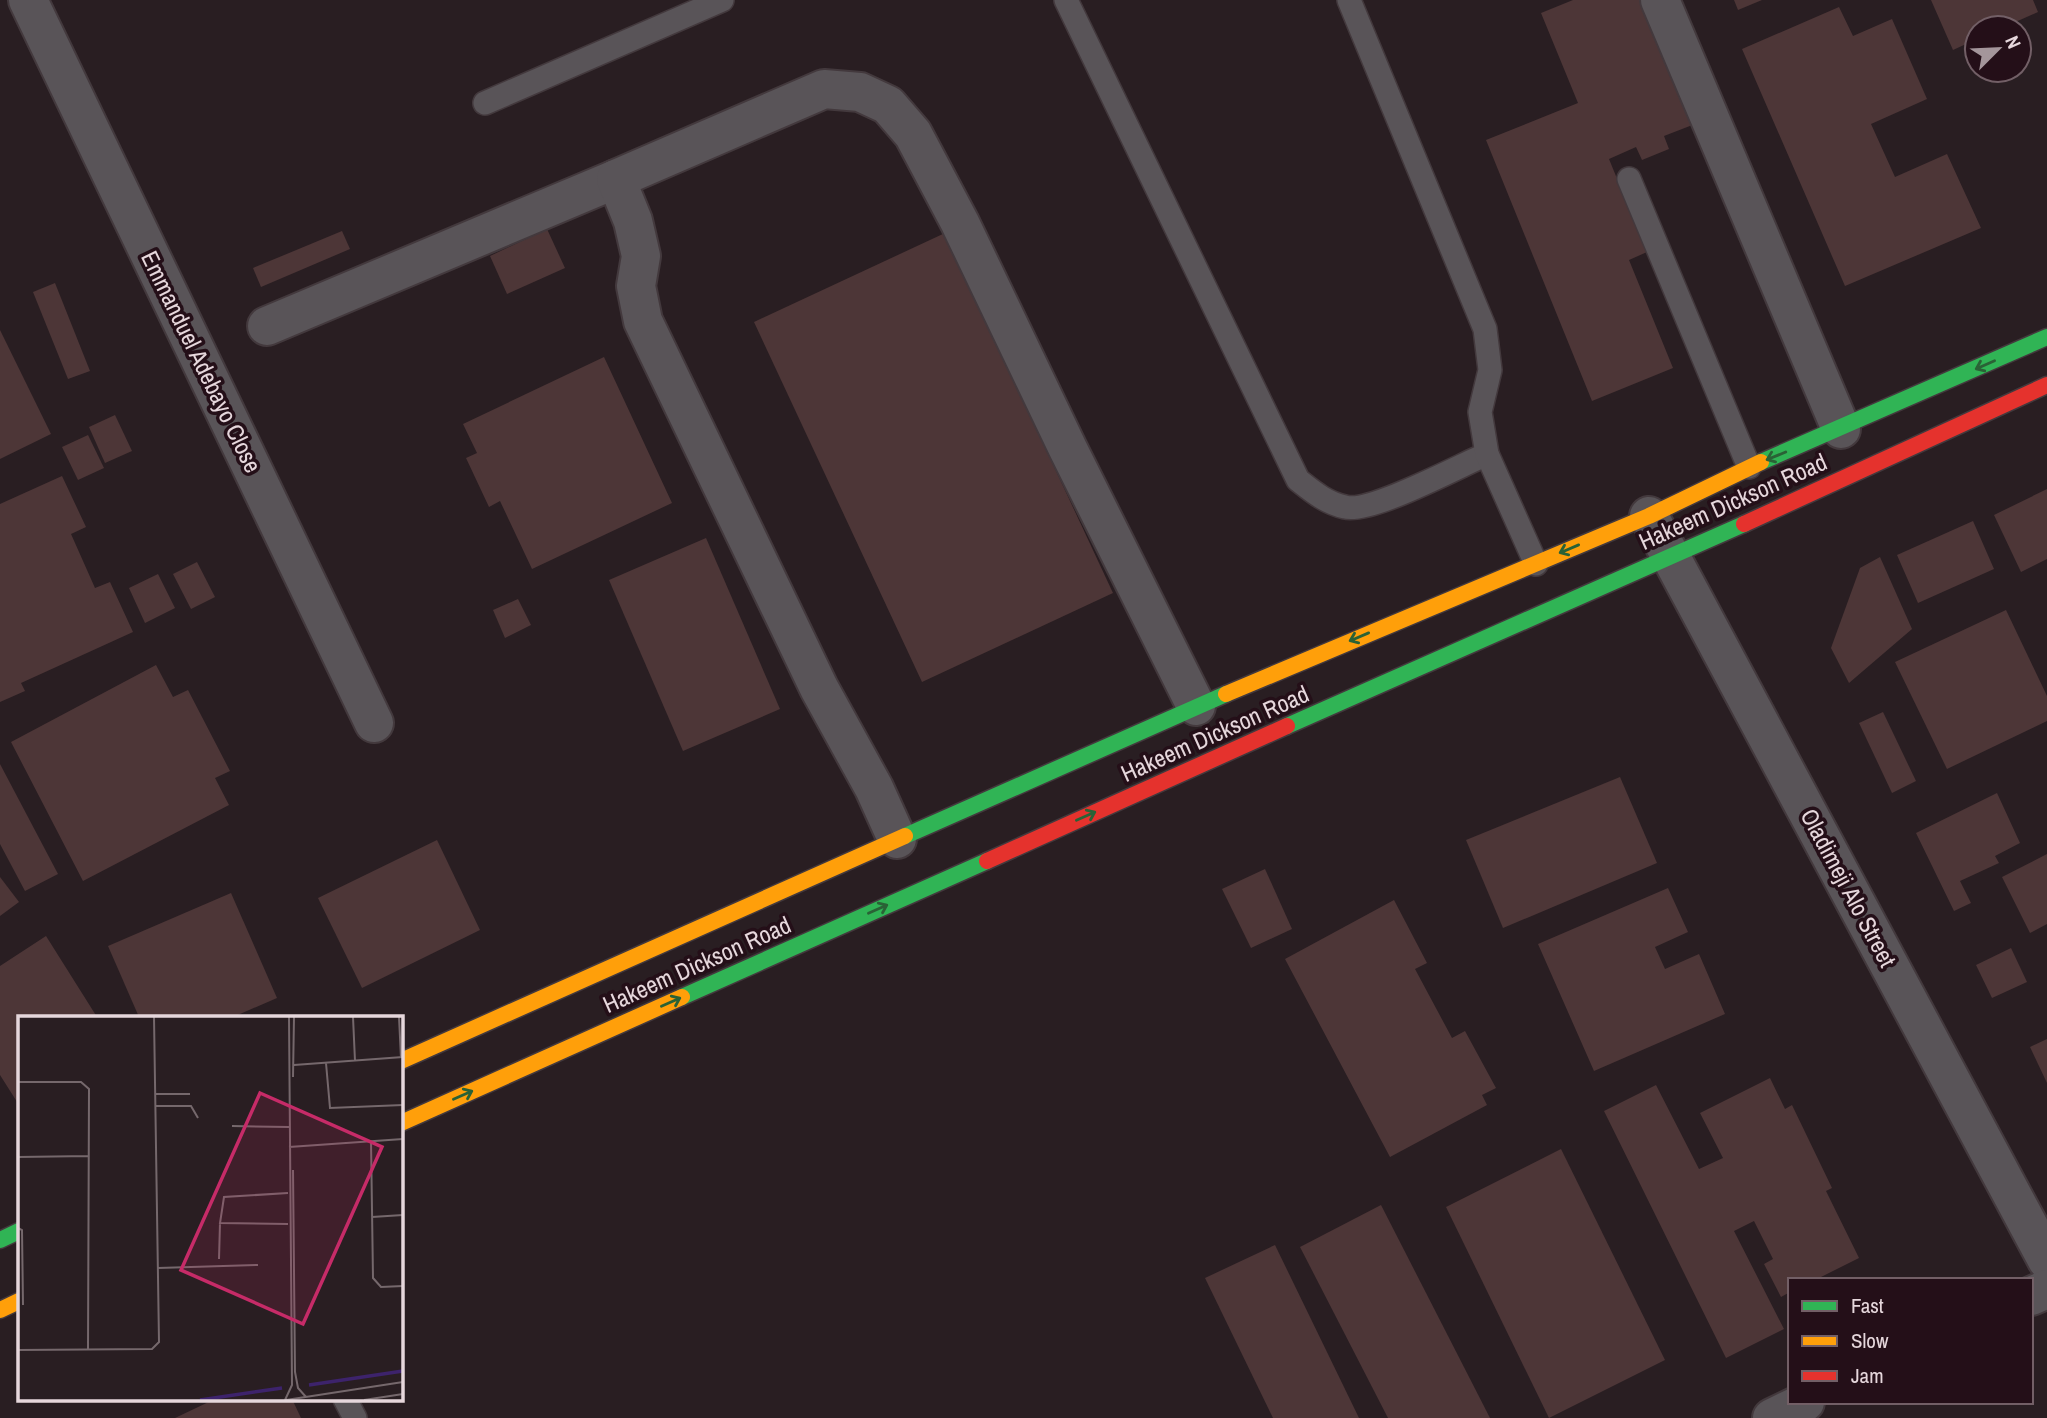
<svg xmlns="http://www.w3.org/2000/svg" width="2047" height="1418" font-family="'Archivo Narrow',sans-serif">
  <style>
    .building { fill: #4d3637 }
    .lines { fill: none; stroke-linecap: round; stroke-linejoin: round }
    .lane-casing { stroke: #43393d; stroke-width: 26 }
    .street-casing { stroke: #43393d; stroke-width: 42 }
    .fast-casing { stroke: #43393d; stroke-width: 19 }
    .slow-casing { stroke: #43393d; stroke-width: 19 }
    .jam-casing { stroke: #43393d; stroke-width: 19 }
    .lane { stroke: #595458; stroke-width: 23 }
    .street { stroke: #595458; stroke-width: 38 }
    .fast { stroke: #30b455; stroke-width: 16 }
    .slow { stroke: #ff9f0a; stroke-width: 16 }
    .jam { stroke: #e5322d; stroke-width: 16 }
    .oneway { stroke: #2a6236 }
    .labels { text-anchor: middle; stroke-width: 7; stroke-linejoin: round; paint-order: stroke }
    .street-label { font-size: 24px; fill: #e6d7dc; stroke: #240f18 }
    .inset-river { fill: none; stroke: #3d236c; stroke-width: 3.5 }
    .inset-road { fill: none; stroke: #75686c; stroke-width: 2 }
    .view { fill: #c62b68; fill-opacity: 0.15; stroke: #c62b68; stroke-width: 3.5 }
    .inset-edge { fill: none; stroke: #e6d7dc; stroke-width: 3.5 }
  </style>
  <rect width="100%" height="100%" fill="#291e22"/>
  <g class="building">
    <path d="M1573,0H1644L1695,124L1664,136L1669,149L1642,160L1636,147L1609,159L1647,252L1629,260L1673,368L1592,401L1486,140L1578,103L1541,13Z"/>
    <path d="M1734,0H1762L1738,10Z"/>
    <path d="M1931,0H2033L2038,12L2002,28H1977V39L1953,50Z"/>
    <path d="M1839,7L1853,36L1892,19L1927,99L1871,124L1895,177L1947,154L1981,228L1845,286L1742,49Z"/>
    <path d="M547,229L565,268L507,294L490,256Z"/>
    <path d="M342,231L350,249L261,287L253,268Z"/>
    <path d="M945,233L1113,593L922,682L754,322Z"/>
    <path d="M55,283L90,371L68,379L33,292Z"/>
    <path d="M0,330L51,434L0,459Z"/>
    <path d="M604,357L672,503L532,569L500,501L489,507L466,458L477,453L463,424Z"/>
    <path d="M115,415L132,451L105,463L89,427Z"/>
    <path d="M88,435L104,468L78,480L62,447Z"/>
    <path d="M62,476L86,527L71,534L95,588L110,582L133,632L21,683L25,691L0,702V504Z"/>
    <path d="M2047,489V559L2021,572L1994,515Z"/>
    <path d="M1973,521L1994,569L1918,603L1897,555Z"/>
    <path d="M706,538L780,709L683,751L609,580Z"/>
    <path d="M1880,557L1912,629L1849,683L1831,648L1860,568Z"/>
    <path d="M197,562L215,597L191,609L173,574Z"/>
    <path d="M158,574L175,608L145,623L129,588Z"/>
    <path d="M518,599L531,625L505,638L493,610Z"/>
    <path d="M2006,610L2047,696V721L1947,769L1895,662Z"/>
    <path d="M156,665L173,697L188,690L230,771L215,778L229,805L83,881L11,742Z"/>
    <path d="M1883,712L1916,781L1892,793L1859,723Z"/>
    <path d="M0,764L58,874L25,891L0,844Z"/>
    <path d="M1620,777L1657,863L1503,928L1466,840Z"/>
    <path d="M1997,793L2020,843L1995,856L1999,863L1960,881L1971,903L1954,911L1916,833Z"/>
    <path d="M437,840L480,930L362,988L318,898Z"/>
    <path d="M2047,854V924L2030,933L2002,877Z"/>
    <path d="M1265,869L1292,929L1251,948L1222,889Z"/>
    <path d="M0,877L19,902L0,916Z"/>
    <path d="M1668,888L1688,932L1655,947L1665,969L1699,954L1725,1014L1594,1071L1538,944Z"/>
    <path d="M231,893L277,998L233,1017H139L108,946Z"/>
    <path d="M1394,900L1427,963L1415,969L1452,1038L1465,1031L1496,1088L1482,1095L1487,1105L1390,1157L1285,959Z"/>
    <path d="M46,936L97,1017H19V1105L0,1075V966Z"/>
    <path d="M2011,948L2027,982L1992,998L1976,965Z"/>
    <path d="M2047,1039V1083L2030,1047Z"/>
    <path d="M1770,1078L1785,1109L1792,1105L1832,1188L1826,1191L1859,1258L1815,1280H1790V1292L1781,1297L1764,1264L1773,1259L1754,1221L1734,1231L1784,1329L1726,1358L1604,1111L1656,1085L1699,1169L1723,1158L1700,1113Z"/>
    <path d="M1561,1149L1665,1360L1549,1418L1446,1207Z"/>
    <path d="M1381,1205L1490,1418H1388L1300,1247Z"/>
    <path d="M1275,1245L1359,1418H1273L1205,1278Z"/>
    <path d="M215,1399H292L301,1418H175Z"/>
  </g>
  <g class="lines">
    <defs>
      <g id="lane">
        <path d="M1066,0L1298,480C1312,491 1326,503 1345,507C1370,514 1459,466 1487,454"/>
        <path d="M1349,0L1485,329L1490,370L1480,412L1487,454L1536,564"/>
        <path d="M485,103L722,0"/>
        <path d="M1629,179L1749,467"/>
        <path d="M345,1399L355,1418"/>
      </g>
      <g id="street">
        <path d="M28,0L374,723"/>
        <path d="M1660,0L1841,429"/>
        <path d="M267,326L616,179"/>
        <path d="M1649,516L2047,1260"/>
        <path d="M897,839L874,788L819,688L643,321L636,286L641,256L633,221L616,179L824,89L860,92L888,105L913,134L960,223L1068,449L1196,706"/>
        <path d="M2031,1296L2047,1289"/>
        <path d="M1772,1418L1805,1402"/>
      </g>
      <g id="fast">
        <path d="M1761,462L2047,337"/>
        <path d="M1287,726L1744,524"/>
        <path d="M905,836L1226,694"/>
        <path d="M682,997L987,861"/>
        <path d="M0,1240L19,1231"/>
      </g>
      <g id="slow">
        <path d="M1226,694L1649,516L1761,462"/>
        <path d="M401,1061L905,836"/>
        <path d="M401,1123L682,997"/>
        <path d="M0,1310L19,1301"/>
      </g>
      <g id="jam">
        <path d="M1744,524L2047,385"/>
        <path d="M987,861L1287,726"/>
      </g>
    </defs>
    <use href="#lane" class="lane-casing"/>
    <use href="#street" class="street-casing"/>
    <use href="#fast" class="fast-casing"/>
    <use href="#slow" class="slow-casing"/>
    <use href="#jam" class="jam-casing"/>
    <use href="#lane" class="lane"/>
    <use href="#street" class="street"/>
    <use href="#fast" class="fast"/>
    <use href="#slow" class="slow"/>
    <use href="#jam" class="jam"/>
  </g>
  <defs><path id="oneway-shaft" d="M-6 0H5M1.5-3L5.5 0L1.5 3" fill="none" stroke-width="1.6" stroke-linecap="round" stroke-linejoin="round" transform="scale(1.75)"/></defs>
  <g class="oneway">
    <use href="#oneway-shaft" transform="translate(1985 365) rotate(156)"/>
    <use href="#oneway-shaft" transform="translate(1776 456) rotate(158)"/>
    <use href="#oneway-shaft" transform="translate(1569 549) rotate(157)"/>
    <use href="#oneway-shaft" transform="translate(1359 637) rotate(157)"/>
    <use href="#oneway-shaft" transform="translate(1086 816) rotate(-24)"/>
    <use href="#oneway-shaft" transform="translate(878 909) rotate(-24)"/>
    <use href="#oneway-shaft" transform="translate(671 1002) rotate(-24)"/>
    <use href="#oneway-shaft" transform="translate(463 1095) rotate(-24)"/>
  </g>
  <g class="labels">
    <g class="street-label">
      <text transform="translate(201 362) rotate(64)" y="8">Emmanduel Adebayo Close</text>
      <text transform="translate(1733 502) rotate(-24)" y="8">Hakeem Dickson Road</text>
      <text transform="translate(1215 734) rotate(-24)" y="8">Hakeem Dickson Road</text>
      <text transform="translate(1848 888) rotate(62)" y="8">Oladimeji Alo Street</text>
      <text transform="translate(697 965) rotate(-24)" y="8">Hakeem Dickson Road</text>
    </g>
  </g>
  <g transform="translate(18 1016)">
    <rect width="385" height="385" fill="#291e22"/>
    <path class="inset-river" d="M291,369L385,355M182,384L264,372"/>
    <path class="inset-road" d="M335,1L337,45M381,1L383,42M308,47L312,92L385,89M276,49L385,41M275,61L276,1M0,66H63L71,73L70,334M137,78H172M137,90H173L180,102M214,110L271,111M353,125L355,262L363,271L385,270M271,131L385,123M0,141L71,140M275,154L277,356L280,372L288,381M270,177L206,181L202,207L270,208M354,201L385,199M0,212L4,214L5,289M201,243L202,207M140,252L240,249M0,334L134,333L141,326L136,1M267,384L274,369L271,1M268,384L385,366M346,384L385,378"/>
    <path class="view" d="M242,77L364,131L285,308L163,254Z"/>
    <rect width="385" height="385" class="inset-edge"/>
  </g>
  <rect x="1788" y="1278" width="245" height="126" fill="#240f18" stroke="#725f66" stroke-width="2"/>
  <rect x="1802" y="1301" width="35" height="10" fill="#30b455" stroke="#725f66" stroke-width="2"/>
  <text x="1851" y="1313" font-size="21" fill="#e6d7dc">Fast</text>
  <rect x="1802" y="1336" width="35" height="10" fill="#ff9f0a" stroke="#725f66" stroke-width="2"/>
  <text x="1851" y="1348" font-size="21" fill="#e6d7dc">Slow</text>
  <rect x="1802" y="1371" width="35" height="10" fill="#e5322d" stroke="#725f66" stroke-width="2"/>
  <text x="1851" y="1383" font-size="21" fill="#e6d7dc">Jam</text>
  <g transform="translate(1998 49) rotate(66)"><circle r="33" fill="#240f18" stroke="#725f66" stroke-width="2"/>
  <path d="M0-5L12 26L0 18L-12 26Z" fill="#a4969b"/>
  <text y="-10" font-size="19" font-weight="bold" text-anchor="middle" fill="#e6d7dc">N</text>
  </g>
</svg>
